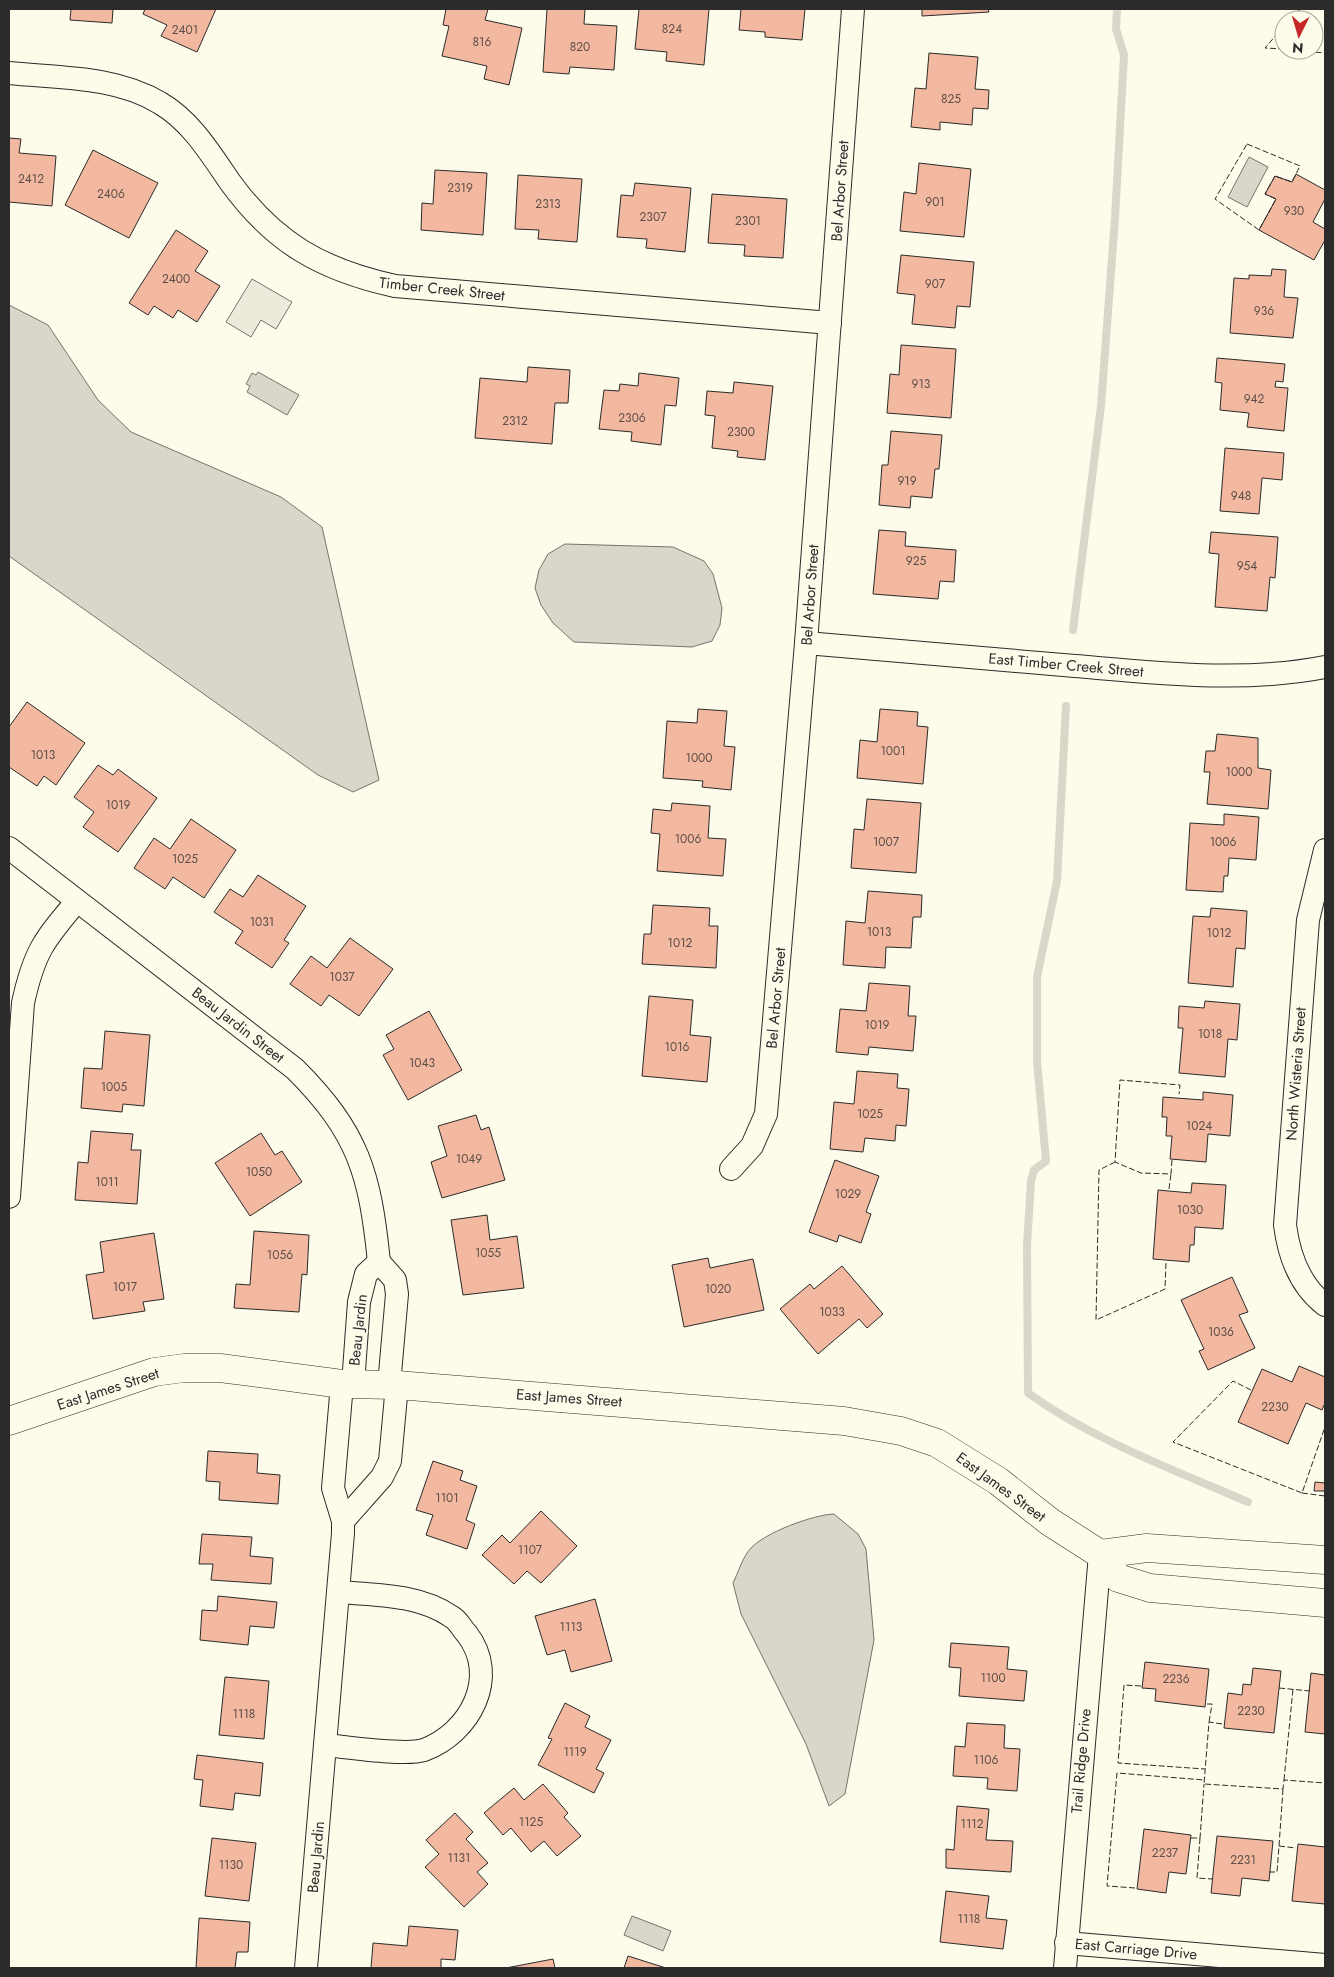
<svg xmlns="http://www.w3.org/2000/svg" width="1334" height="1977" font-family="Jost,sans-serif">
  <style>
    .parking { fill: #eceadb; stroke: #74746e }
    .water { fill: #d8d7c9; stroke: #74746e }
    .lines { fill: none; stroke-linecap: round; stroke-linejoin: round }
    .stream { stroke: #d8d7c9; stroke-width: 8 }
    .building { fill: #f2b8a0; stroke: #2b2b2b }
    .minor-casing { stroke: #2b2b2b; stroke-width: 24 }
    .tertiary-casing { stroke: #2b2b2b; stroke-width: 29 }
    .minor { stroke: #fdfbea; stroke-width: 22 }
    .tertiary { stroke: #fdfbea; stroke-width: 28 }
    .fence { stroke: #2b2b2b; stroke-width: 1; stroke-dasharray: 6 2.5; stroke-linecap: butt }
    .labels { text-anchor: middle; stroke-width: 4; stroke-linejoin: round; paint-order: stroke }
    .number-label { font-size: 12px; fill: #5d4e48 }
    .street-label { font-size: 15px; fill: #2b2b2b; stroke: #fdfbea }
  </style>
  <rect width="100%" height="100%" fill="#fdfbea"/>
  <path class="parking" d="M252,279L292,302L276,329L261,320L251,337L226,322Z"/>
  <g class="water">
    <path d="M1249,157L1268,167L1247,207L1228,197Z"/>
    <path d="M9,305L48,325L98,400L131,432L281,497L322,527L379,780L353,792L318,775L9,556Z"/>
    <path d="M258,372L299,395L287,415L247,392L250,386L246,384L252,373L256,375Z"/>
    <path d="M565,544L673,547L704,561L713,574L722,608L720,625L712,641L692,647L574,642L553,623L541,605L535,588L539,570L548,554Z"/>
    <path d="M834,1514L858,1534L866,1549L874,1640L845,1794L829,1806L806,1744L741,1614L733,1583C738,1573 743,1556 751,1548C766,1532 813,1515 834,1514Z"/>
    <path d="M632,1916L671,1931L663,1951L624,1935Z"/>
  </g>
  <g class="lines">
    <g class="stream">
      <path d="M1073,630L1101,406L1115,218L1124,55L1116,29L1117,9"/>
      <path d="M1066,706L1057,881L1037,977V1061L1046,1161L1034,1170L1031,1181L1027,1245L1028,1393C1095,1441 1172,1469 1248,1502"/>
    </g>
  </g>
  <g class="building">
    <path d="M71,9H113L112,23L70,20Z"/>
    <path d="M145,9H216L197,52L161,36L167,25L143,14Z"/>
    <path d="M446,9H488L485,20L522,28L509,85L484,79L487,66L442,56L449,26L443,25Z"/>
    <path d="M547,9H585L584,24L617,26L614,70L570,67L569,74L543,72Z"/>
    <path d="M639,9H709L704,65L666,61L667,52L635,49Z"/>
    <path d="M741,9H805L802,40L765,37V32L739,30Z"/>
    <path d="M922,9H988L989,12L922,16Z"/>
    <path d="M929,53L978,57L975,89L989,90L988,109L973,108L972,125L940,122V130L911,127L915,88L926,89Z"/>
    <path d="M9,138L21,139L19,153L56,156L52,206L9,202Z"/>
    <path d="M93,150L158,183L129,238L65,205Z"/>
    <path d="M919,163L971,169L964,237L900,231L904,192L916,194Z"/>
    <path d="M435,170L487,173L483,235L421,230L422,203L433,204Z"/>
    <path d="M1296,174L1325,190V199L1313,222L1325,229V240L1314,260L1259,230L1276,199L1265,194L1275,176L1292,182Z"/>
    <path d="M518,175L582,179L577,242L538,239L539,230L515,229Z"/>
    <path d="M635,183L691,188L685,252L646,248L647,239L617,237L621,195L633,196Z"/>
    <path d="M712,194L787,199L783,258L744,256L745,245L708,243Z"/>
    <path d="M176,230L208,251L195,271L220,286L197,322L178,310L173,318L154,306L148,315L129,303Z"/>
    <path d="M901,255L974,262L970,307L957,306L955,328L912,324L915,295L897,293Z"/>
    <path d="M1272,269L1286,270L1284,297L1298,298L1293,338L1230,333L1234,278L1249,279V275L1271,276Z"/>
    <path d="M901,345L956,349L951,418L887,413L890,374L899,375Z"/>
    <path d="M1217,358L1285,364L1283,382L1276,381L1275,387L1288,388L1284,431L1247,427L1249,413L1220,410L1222,383L1215,382Z"/>
    <path d="M528,367L570,370L568,403H555L552,444L475,438L480,378L527,382Z"/>
    <path d="M639,373L679,378L676,406L665,405L661,445L631,441L632,432L599,429L604,390L619,391L620,384L638,386Z"/>
    <path d="M734,382L773,386L765,460L737,457L738,451L712,448L715,416L705,415L707,391L733,393Z"/>
    <path d="M891,431L942,435L939,469H935L932,498L911,496L910,508L879,505L882,465H888Z"/>
    <path d="M1225,448L1284,453L1282,480L1262,478L1259,514L1220,511Z"/>
    <path d="M879,530L906,532L905,546L956,550L954,582L940,581L938,599L873,594Z"/>
    <path d="M1211,532L1278,537L1275,578L1270,577L1267,611L1215,607L1219,554L1209,553Z"/>
    <path d="M27,702L85,743L56,785L44,776L37,786L9,767V727Z"/>
    <path d="M698,709L727,711L724,746L735,747L731,790L702,787L703,781L663,778L667,721L697,723Z"/>
    <path d="M880,709L918,712L917,726L928,727L923,784L857,778L860,740L877,742Z"/>
    <path d="M1217,734L1258,738V768L1271,770L1268,809L1207,804L1210,772H1204L1206,751H1215Z"/>
    <path d="M98,765L113,775L118,769L157,798L118,852L83,827L94,812L74,797Z"/>
    <path d="M867,799L921,803L916,873L851,868L854,829L864,830Z"/>
    <path d="M672,803L710,806L708,838L726,839L723,876L657,871L660,834L651,833L653,809L671,811Z"/>
    <path d="M1224,814L1259,817L1256,860L1229,858L1228,876H1224L1223,892L1186,890L1190,823L1224,825Z"/>
    <path d="M191,819L236,850L204,898L173,877L165,889L134,868L154,838L170,849Z"/>
    <path d="M258,875L306,906L284,940L289,943L272,968L235,943L243,931L214,912L230,889L243,897Z"/>
    <path d="M868,891L922,895L921,917H913L911,948L886,947L885,968L843,965L846,921L865,923Z"/>
    <path d="M653,905L710,908L709,926H718L716,968L642,964L644,934H651Z"/>
    <path d="M1211,908L1247,911L1245,949L1236,948L1233,987L1188,983L1193,916L1210,917Z"/>
    <path d="M350,938L393,969L359,1016L329,995L321,1006L290,984L311,956L327,968Z"/>
    <path d="M869,983L910,986L908,1016H916L913,1051L869,1047L868,1055L836,1052L840,1009L866,1011Z"/>
    <path d="M649,996L693,1000L690,1035L711,1037L707,1082L642,1076Z"/>
    <path d="M1205,1001L1240,1004L1237,1040L1228,1039L1225,1077L1179,1073L1183,1028H1178L1179,1006L1204,1008Z"/>
    <path d="M429,1011L462,1070L408,1100L383,1055L394,1049L386,1035Z"/>
    <path d="M105,1031L150,1035L144,1106L123,1104L122,1112L81,1108L84,1068L102,1069Z"/>
    <path d="M857,1071L898,1074L897,1088L909,1089L906,1126L896,1125L895,1141L865,1138L863,1152L830,1149L834,1102L854,1104Z"/>
    <path d="M1203,1092L1233,1095L1230,1136L1208,1134L1206,1162L1170,1159L1172,1136H1166L1167,1117H1162L1163,1097L1203,1100Z"/>
    <path d="M476,1115L481,1130L489,1127L505,1180L442,1198L431,1162L447,1156L438,1126Z"/>
    <path d="M91,1131L133,1134L131,1150H141L137,1204L75,1200L78,1162L88,1163Z"/>
    <path d="M261,1133L275,1155L282,1151L302,1182L250,1216L215,1163Z"/>
    <path d="M835,1160L879,1176L866,1212L871,1214L861,1243L839,1235L837,1242L809,1232Z"/>
    <path d="M1192,1183L1226,1185L1223,1229L1195,1227L1194,1245H1190L1189,1262L1153,1259L1158,1190L1191,1193Z"/>
    <path d="M487,1215L490,1240L517,1236L524,1288L463,1295L451,1220Z"/>
    <path d="M254,1231L309,1235L307,1275L302,1274L299,1312L234,1308L236,1284L250,1285Z"/>
    <path d="M154,1233L164,1299L143,1302L145,1311L93,1319L86,1275L104,1272L100,1242Z"/>
    <path d="M708,1258L710,1268L753,1259L764,1310L684,1327L672,1265Z"/>
    <path d="M842,1266L883,1314L867,1328L859,1319L818,1354L780,1309L810,1284L814,1289Z"/>
    <path d="M1232,1277L1248,1312L1239,1315L1255,1348L1208,1370L1199,1351L1204,1349L1181,1300Z"/>
    <path d="M1299,1366L1325,1377V1403L1322,1410L1306,1403L1288,1444L1238,1422L1262,1369L1292,1382Z"/>
    <path d="M208,1451L258,1454L257,1473L280,1475L278,1504L219,1500L220,1482L206,1481Z"/>
    <path d="M433,1461L463,1471L460,1480L477,1486L466,1520L475,1524L467,1549L426,1535L433,1515L416,1510Z"/>
    <path d="M1315,1482L1325,1483V1491H1314Z"/>
    <path d="M541,1511L577,1546L541,1583L527,1571L514,1584L482,1555L502,1535L510,1543Z"/>
    <path d="M202,1534L252,1537L250,1556L273,1558L271,1584L211,1580L213,1564H199Z"/>
    <path d="M218,1596L277,1602L274,1628L250,1626L248,1645L200,1640L202,1610L217,1611Z"/>
    <path d="M595,1599L612,1661L571,1672L565,1650L547,1655L535,1616Z"/>
    <path d="M951,1643L1009,1647L1007,1669L1027,1671L1024,1701L959,1696L961,1668L949,1667Z"/>
    <path d="M1145,1662L1209,1669L1205,1707L1155,1701L1156,1689L1142,1688Z"/>
    <path d="M1253,1668L1281,1671L1274,1733L1224,1728L1228,1693L1242,1695L1243,1684L1251,1685Z"/>
    <path d="M1311,1673L1325,1675V1734L1305,1732Z"/>
    <path d="M225,1677L269,1681L264,1739L219,1735Z"/>
    <path d="M565,1703L590,1716L585,1727L611,1740L596,1769L604,1773L594,1793L538,1765L552,1739L548,1738Z"/>
    <path d="M967,1723L1005,1725L1004,1748L1020,1749L1017,1791L987,1789L988,1778L953,1776L955,1746L965,1747Z"/>
    <path d="M197,1755L263,1763L260,1796L235,1793L233,1810L200,1806L203,1780L194,1779Z"/>
    <path d="M543,1784L568,1813L564,1817L581,1836L557,1856L544,1841L531,1852L511,1828L503,1835L484,1813L514,1788L524,1800Z"/>
    <path d="M957,1806L989,1809L986,1840L1013,1841L1011,1872L946,1868V1849L954,1850Z"/>
    <path d="M455,1813L473,1832L466,1839L488,1863L477,1872L488,1884L464,1907L425,1867L439,1854L426,1840Z"/>
    <path d="M1144,1829L1191,1835L1186,1874L1169,1872L1166,1893L1137,1889Z"/>
    <path d="M1217,1836L1273,1841L1269,1881L1242,1878L1240,1896L1211,1893Z"/>
    <path d="M212,1838L256,1843L249,1901L205,1896Z"/>
    <path d="M1298,1844L1325,1847V1904L1292,1901Z"/>
    <path d="M946,1891L989,1896L986,1918L1007,1920L1003,1949L940,1942Z"/>
    <path d="M199,1918L250,1922L248,1952H237L235,1968H196Z"/>
    <path d="M409,1926L458,1930L455,1960L441,1959V1968H371L373,1943L407,1946Z"/>
    <path d="M628,1956L666,1968H624Z"/>
    <path d="M553,1959L555,1968H506Z"/>
  </g>
  <g class="lines">
    <defs>
      <g id="minor">
        <path d="M9,73C59,78 116,76 160,103C191,121 210,153 230,182C274,243 322,270 395,286L830,323"/>
        <path d="M806,643C896,651 985,658 1075,666C1157,673 1244,683 1325,667"/>
        <path d="M9,848L295,1069C359,1133 370,1174 379,1262"/>
        <path d="M1325,850L1308,920L1285,1225C1289,1256 1299,1285 1325,1305"/>
        <path d="M731,1169L752,1146L766,1114L806,643L853,9"/>
        <path d="M9,1197L23,1003C34,952 44,940 77,901"/>
        <path d="M379,1262L395,1280L397,1294L389,1385"/>
        <path d="M353,1384L359,1302L366,1274L379,1262"/>
        <path d="M343,1521L382,1477L390,1461L397,1385"/>
        <path d="M325,1745C347,1747 405,1756 424,1750C470,1733 500,1677 467,1634C462,1629 458,1620 452,1617C419,1594 375,1595 338,1592"/>
        <path d="M1066,1943L1325,1965"/>
        <path d="M306,1968L343,1533V1521L333,1488L342,1384"/>
        <path d="M1065,1968L1100,1554"/>
      </g>
      <g id="tertiary">
        <path d="M9,1421L154,1372L184,1368H220L342,1384L397,1385L844,1421L901,1431L937,1443L998,1481L1050,1522L1100,1554L1118,1578L1150,1588L1325,1603"/>
        <path d="M1100,1554L1147,1548L1325,1560"/>
      </g>
    </defs>
    <use href="#minor" class="minor-casing"/>
    <use href="#tertiary" class="tertiary-casing"/>
    <use href="#minor" class="minor"/>
    <use href="#tertiary" class="tertiary"/>
    <g class="fence">
      <path d="M1290,20L1300,9"/>
      <path d="M1284,26L1265,48L1284,49"/>
      <path d="M1290,50L1325,53"/>
      <path d="M1247,144L1300,166L1292,182L1275,176L1265,194L1276,199L1259,230L1215,199Z"/>
      <path d="M1172,1160L1171,1174L1141,1173L1115,1162L1120,1080L1180,1085L1179,1094"/>
      <path d="M1115,1162L1099,1170L1096,1320L1165,1289L1166,1261"/>
      <path d="M1169,1189L1171,1174"/>
      <path d="M1251,1390L1233,1381L1173,1442L1302,1493L1325,1427"/>
      <path d="M1302,1493L1325,1496"/>
      <path d="M1141,1686L1124,1685L1118,1763L1205,1769"/>
      <path d="M1279,1688L1310,1691"/>
      <path d="M1207,1704H1212L1209,1722"/>
      <path d="M1222,1724L1209,1722L1204,1784L1283,1789L1284,1780L1325,1783"/>
      <path d="M1284,1780L1293,1689"/>
      <path d="M1191,1838H1200L1204,1784"/>
      <path d="M1200,1838L1197,1878L1212,1879"/>
      <path d="M1279,1846L1283,1789"/>
      <path d="M1269,1872H1277L1279,1846L1296,1848"/>
      <path d="M1135,1888L1107,1886L1117,1773L1204,1780"/>
    </g>
  </g>
  <g class="labels">
    <g class="number-label">
      <text x="672" y="33">824</text>
      <text x="185" y="34">2401</text>
      <text x="482" y="46">816</text>
      <text x="580" y="51">820</text>
      <text x="951" y="103">825</text>
      <text x="31" y="183">2412</text>
      <text x="460" y="192">2319</text>
      <text x="111" y="198">2406</text>
      <text x="935" y="206">901</text>
      <text x="548" y="208">2313</text>
      <text x="1294" y="215">930</text>
      <text x="653" y="221">2307</text>
      <text x="748" y="225">2301</text>
      <text x="176" y="283">2400</text>
      <text x="935" y="288">907</text>
      <text x="1264" y="315">936</text>
      <text x="921" y="388">913</text>
      <text x="1254" y="403">942</text>
      <text x="632" y="422">2306</text>
      <text x="515" y="425">2312</text>
      <text x="741" y="436">2300</text>
      <text x="907" y="485">919</text>
      <text x="1241" y="500">948</text>
      <text x="916" y="565">925</text>
      <text x="1247" y="570">954</text>
      <text x="893" y="755">1001</text>
      <text x="43" y="759">1013</text>
      <text x="699" y="762">1000</text>
      <text x="1239" y="776">1000</text>
      <text x="118" y="809">1019</text>
      <text x="688" y="843">1006</text>
      <text x="886" y="846">1007</text>
      <text x="1223" y="846">1006</text>
      <text x="185" y="863">1025</text>
      <text x="262" y="926">1031</text>
      <text x="879" y="936">1013</text>
      <text x="1219" y="937">1012</text>
      <text x="680" y="947">1012</text>
      <text x="342" y="981">1037</text>
      <text x="877" y="1029">1019</text>
      <text x="1210" y="1038">1018</text>
      <text x="677" y="1051">1016</text>
      <text x="422" y="1067">1043</text>
      <text x="114" y="1091">1005</text>
      <text x="870" y="1118">1025</text>
      <text x="1199" y="1130">1024</text>
      <text x="469" y="1163">1049</text>
      <text x="259" y="1176">1050</text>
      <text x="107" y="1186">1011</text>
      <text x="848" y="1198">1029</text>
      <text x="1190" y="1214">1030</text>
      <text x="488" y="1257">1055</text>
      <text x="280" y="1259">1056</text>
      <text x="125" y="1291">1017</text>
      <text x="718" y="1293">1020</text>
      <text x="832" y="1316">1033</text>
      <text x="1221" y="1336">1036</text>
      <text x="1275" y="1411">2230</text>
      <text x="447" y="1502">1101</text>
      <text x="530" y="1554">1107</text>
      <text x="571" y="1631">1113</text>
      <text x="993" y="1682">1100</text>
      <text x="1176" y="1683">2236</text>
      <text x="1251" y="1715">2230</text>
      <text x="244" y="1718">1118</text>
      <text x="575" y="1756">1119</text>
      <text x="986" y="1764">1106</text>
      <text x="531" y="1826">1125</text>
      <text x="972" y="1828">1112</text>
      <text x="1165" y="1857">2237</text>
      <text x="459" y="1862">1131</text>
      <text x="1243" y="1864">2231</text>
      <text x="231" y="1869">1130</text>
      <text x="969" y="1923">1118</text>
    </g>
    <g class="street-label">
      <text transform="translate(840 191) rotate(-86)" y="5">Bel Arbor Street</text>
      <text transform="translate(442 289) rotate(6)" y="5">Timber Creek Street</text>
      <text transform="translate(810 595) rotate(-86)" y="5">Bel Arbor Street</text>
      <text transform="translate(1066 665) rotate(5)" y="5">East Timber Creek Street</text>
      <text transform="translate(776 998) rotate(-85)" y="5">Bel Arbor Street</text>
      <text transform="translate(238 1025) rotate(38)" y="5">Beau Jardin Street</text>
      <text transform="translate(1296 1074) rotate(-86)" y="5">North Wisteria Street</text>
      <text transform="translate(358 1330) rotate(-84)" y="5">Beau Jardin</text>
      <text transform="translate(108 1389) rotate(-18)" y="5">East James Street</text>
      <text transform="translate(569 1398) rotate(4)" y="5">East James Street</text>
      <text transform="translate(1001 1487) rotate(36)" y="5">East James Street</text>
      <text transform="translate(1081 1761) rotate(-85)" y="5">Trail Ridge Drive</text>
      <text transform="translate(316 1857) rotate(-85)" y="5">Beau Jardin</text>
      <text transform="translate(1136 1949) rotate(5)" y="5">East Carriage Drive</text>
    </g>
  </g>
  <rect width="1334" height="1977" fill="none" stroke="#2b2b2b" stroke-width="20"/>
  <g transform="translate(1299 35) rotate(185)"><circle r="24" fill="#fdfbea" stroke="#a9a89e"/>
  <path d="M0-4L9 19L0 12L-9 19Z" fill="#c62828"/>
  <text y="-8" font-size="14" font-weight="bold" text-anchor="middle" fill="#2b2b2b">N</text>
  </g>
</svg>
